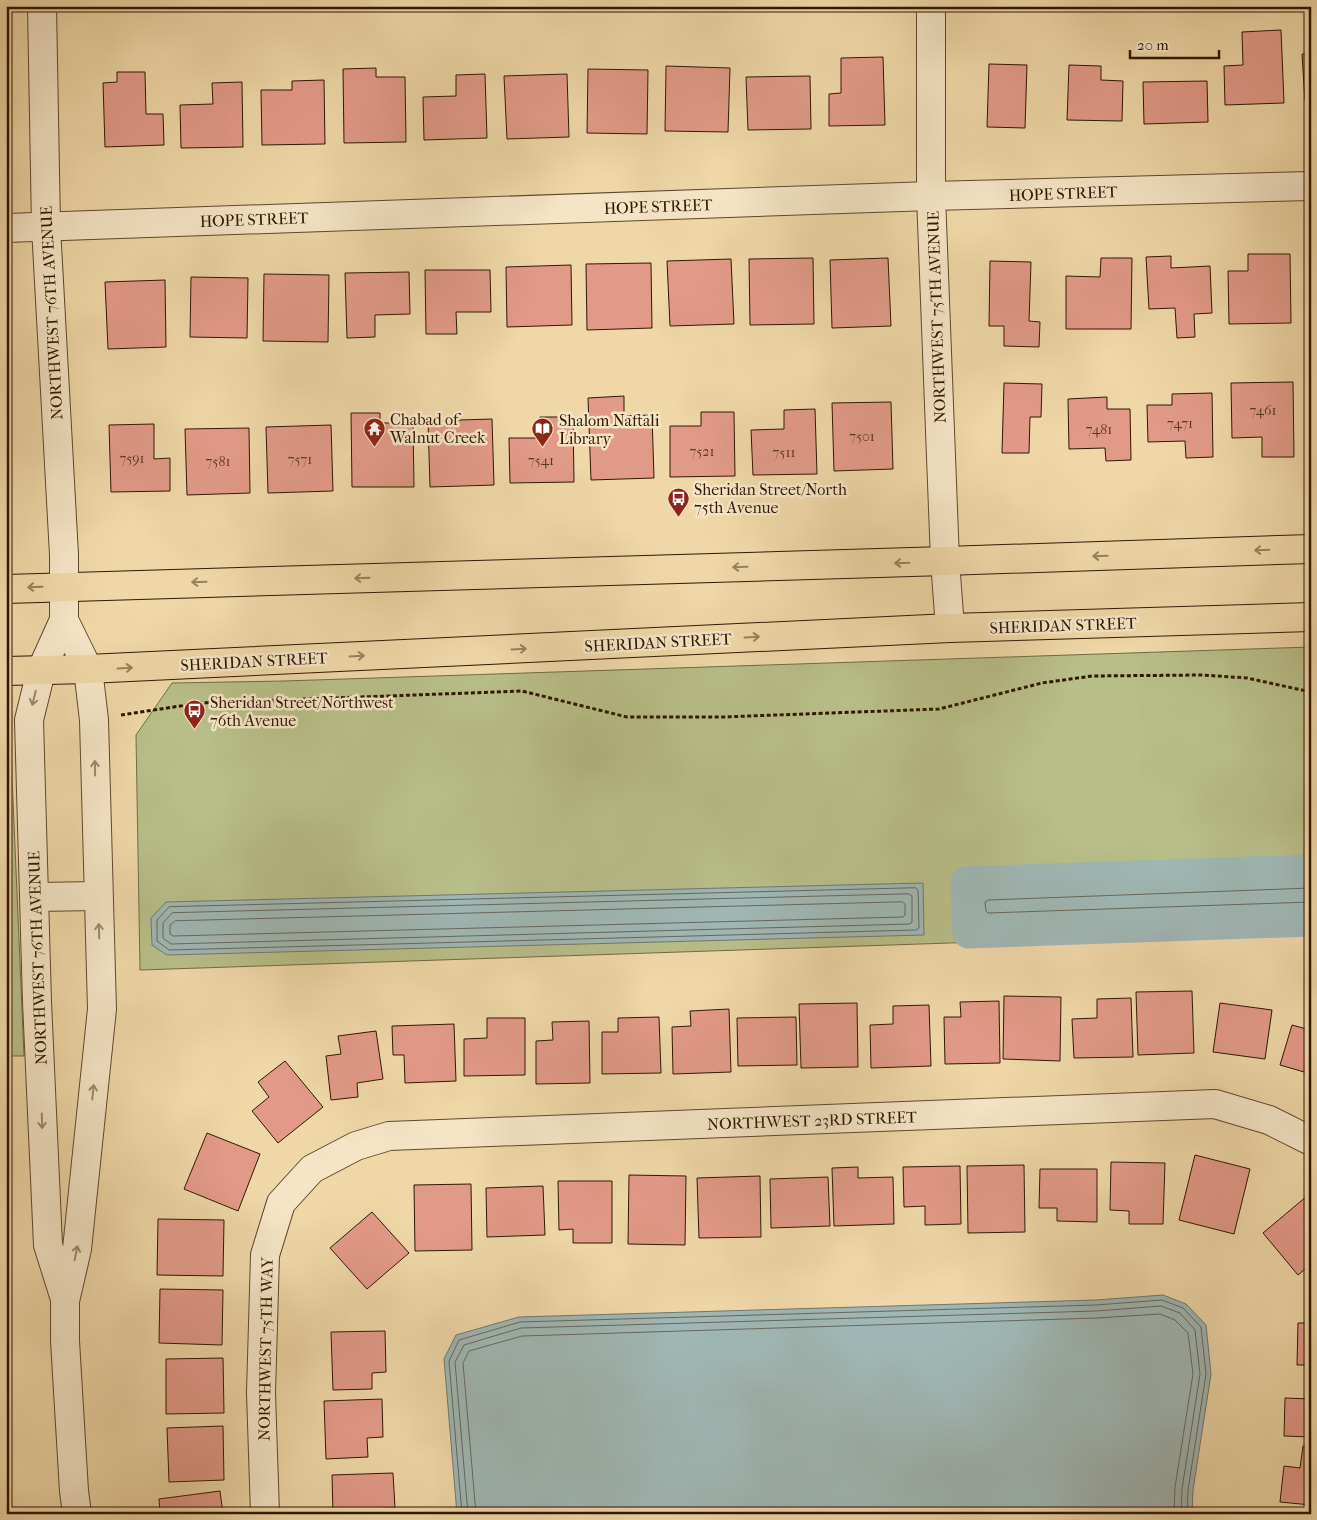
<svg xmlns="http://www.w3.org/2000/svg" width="1317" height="1520" font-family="'IM FELL French Canon',serif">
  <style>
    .green { fill: #b8be88; stroke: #746a46 }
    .water { fill: #9fb7b4; stroke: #73776d }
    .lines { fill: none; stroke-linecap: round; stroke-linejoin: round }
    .shore { stroke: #68675c; stroke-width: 1 }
    .canal { stroke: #9fb7b4; stroke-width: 31 }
    .building { fill: #e29a88; stroke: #301703 }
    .minor-casing { stroke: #60472c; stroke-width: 30 }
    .primary-casing { stroke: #301703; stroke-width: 30 }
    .path { stroke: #301703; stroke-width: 3; stroke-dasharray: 4 2.5; stroke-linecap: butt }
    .minor { stroke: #f5e5c6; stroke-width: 28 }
    .primary { stroke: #efd7a7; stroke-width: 28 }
    .oneway { stroke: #99815d }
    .oneway2 { stroke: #9c886e }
    .labels { text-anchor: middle; stroke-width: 5; stroke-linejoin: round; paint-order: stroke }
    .number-label { font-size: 14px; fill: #5c3824 }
    .street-label { font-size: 16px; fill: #301703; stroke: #f5e5c6 }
    .poi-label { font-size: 16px; fill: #301703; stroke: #f5e5c6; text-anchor: start }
  </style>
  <rect width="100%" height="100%" fill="#efd7a7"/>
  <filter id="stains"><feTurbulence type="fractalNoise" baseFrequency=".004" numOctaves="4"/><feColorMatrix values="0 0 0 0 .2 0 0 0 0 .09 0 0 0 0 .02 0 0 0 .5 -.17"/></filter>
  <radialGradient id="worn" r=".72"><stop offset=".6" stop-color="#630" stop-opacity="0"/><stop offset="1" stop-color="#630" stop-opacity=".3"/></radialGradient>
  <g class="green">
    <path d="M1311,647V931L140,970L136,735L172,683L284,681Z"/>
    <path d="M6,748L11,753L24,1056H6Z"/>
  </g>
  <g class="water">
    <path d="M1311,870V921L968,933L966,882Z"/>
    <path d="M923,883L924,935L167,955L152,945L151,918L166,902Z"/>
    <path d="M1163,1295L1186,1304L1206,1325L1211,1374L1193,1490L1192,1514H457L444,1359L456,1335L519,1317L1096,1300Z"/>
  </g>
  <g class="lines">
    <g class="shore">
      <path d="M1311,875L973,887L971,889L972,925L975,927L1311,916"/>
      <path d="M1311,881L980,893L977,895L978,919L981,921L1311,910"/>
      <path d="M916,888L918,890L919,928L916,930L169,950L157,941V920L169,907Z"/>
      <path d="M1311,888L988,900L985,902L986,911L988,913L1311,902"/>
      <path d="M909,894L912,896V922L910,924L171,944L163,938V923L172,913Z"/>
      <path d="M902,902L905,904V915L903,917L173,936L170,934V925L175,921Z"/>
      <path d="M462,1514L449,1361L459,1340L520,1322L1096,1305L1162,1300L1183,1308L1201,1327L1206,1374L1188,1490L1187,1514"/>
      <path d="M468,1514L455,1362L464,1345L521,1328L1096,1311L1161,1306L1180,1313L1195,1330L1200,1374L1182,1489L1181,1514"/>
      <path d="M476,1514L463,1363L469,1351L522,1336L1097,1318L1160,1314L1175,1320L1188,1333L1193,1374L1175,1487L1174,1514"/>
    </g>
    <path class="canal" d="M1311,870L966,882L968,933L1311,921"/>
  </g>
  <g class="building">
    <path d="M101,6H146V7L101,8Z"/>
    <path d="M1281,30L1284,103L1225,105L1224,66L1243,65L1242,32Z"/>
    <path d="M1302,54H1311V101H1305Z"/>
    <path d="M883,57L885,125L829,126V94L841,93V58Z"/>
    <path d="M989,64L1027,65L1025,128L987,127Z"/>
    <path d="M1069,65L1101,66V80L1123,81L1122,121L1067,120Z"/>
    <path d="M666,66L730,68L728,132L665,131Z"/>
    <path d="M376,68V77H405L406,142L344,143L343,69Z"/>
    <path d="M588,69L648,70L647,134L587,133Z"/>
    <path d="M117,72H145L146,114H163L164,145L105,147L103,83L117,82Z"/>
    <path d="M485,74L487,138L424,140L423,97L456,96V75Z"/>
    <path d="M567,74L569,137L507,139L504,76Z"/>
    <path d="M810,76L811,129L748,130L746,77Z"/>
    <path d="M324,80L325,144L262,145L261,90H292V81Z"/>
    <path d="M1207,81L1208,122L1144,124L1143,82Z"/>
    <path d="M242,82L243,147L181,148L180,105L213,104L212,83Z"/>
    <path d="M1248,254H1290L1291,323L1229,324L1228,271H1248Z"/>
    <path d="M1171,256V268L1210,266L1212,313L1194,314L1195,337L1177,338L1175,308L1149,309L1146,257Z"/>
    <path d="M813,258L814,324L750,325L749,259Z"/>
    <path d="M888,258L891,326L832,328L830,260Z"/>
    <path d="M1101,258H1132L1131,329H1066V276L1100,277Z"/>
    <path d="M731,259L734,324L670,326L667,261Z"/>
    <path d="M990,261L1031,262L1029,321L1040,322L1039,347L1004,346V326H989Z"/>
    <path d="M651,263L652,328L587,330L586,264Z"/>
    <path d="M571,265L572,325L507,327L506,267Z"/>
    <path d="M425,270H490L491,312H456L457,334H426Z"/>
    <path d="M1308,270H1311V319H1307Z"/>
    <path d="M409,272L410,314L375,315V337L347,338L345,273Z"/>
    <path d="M264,274L329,275L328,342L263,341Z"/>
    <path d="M191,277L248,278L247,338L190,337Z"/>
    <path d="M165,280L166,347L108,349L105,282Z"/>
    <path d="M1293,382L1294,457H1262V437L1232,438L1231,383Z"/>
    <path d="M1004,383L1042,384L1041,417H1030L1029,453H1002Z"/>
    <path d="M1212,393L1213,457L1186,458L1185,441L1148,442L1147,405H1172V394Z"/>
    <path d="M1307,395H1311V435L1308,436Z"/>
    <path d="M624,396V416L652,415L654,478L591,480L588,398Z"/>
    <path d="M1107,397V409H1130L1131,460L1106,461L1105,448L1069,449L1068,399Z"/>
    <path d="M891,402L893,469L834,471L832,403Z"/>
    <path d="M815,409L817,474L753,475L751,430L784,429V410Z"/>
    <path d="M701,412H734L735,476L670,477V426H701Z"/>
    <path d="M351,413H380V423H413L414,487H352Z"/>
    <path d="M540,417H573L574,482L510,483L509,438H540Z"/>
    <path d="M492,419L494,485L430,487L428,421Z"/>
    <path d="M154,424V459L170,458V491L111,492L109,425Z"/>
    <path d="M331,425L333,491L268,493L266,427Z"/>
    <path d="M249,428L250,493L187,495L185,429Z"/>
    <path d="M6,434L10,435L7,492H6Z"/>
    <path d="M1192,991L1194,1053L1138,1055L1136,992Z"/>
    <path d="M1004,996L1061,997L1060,1061L1003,1059Z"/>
    <path d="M1131,998L1133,1057L1074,1058L1072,1019L1097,1018V999Z"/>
    <path d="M999,1001L1000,1063L945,1064L944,1017H961L960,1002Z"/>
    <path d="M857,1003L858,1067L801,1068L799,1004Z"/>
    <path d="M1220,1003L1272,1010L1265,1059L1213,1052Z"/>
    <path d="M929,1005L931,1066L871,1068L870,1025L893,1024V1006Z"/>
    <path d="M729,1009L731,1072L673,1074L672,1027L691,1026L690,1011Z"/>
    <path d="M659,1017L661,1073L602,1074V1032H618V1018Z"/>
    <path d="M796,1017L797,1065L738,1066L737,1018Z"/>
    <path d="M487,1018H525V1075L464,1076V1039L487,1038Z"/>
    <path d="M589,1021L590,1083L536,1084V1041L553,1040L552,1022Z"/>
    <path d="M454,1024L456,1081L405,1083L404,1055H393L392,1026Z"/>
    <path d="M1292,1025L1310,1030L1311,1027V1074L1280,1065Z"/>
    <path d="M376,1031L383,1079L357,1083L358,1097L331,1100L326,1056L341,1054L338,1036Z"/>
    <path d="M285,1061L323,1107L278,1143L252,1111L269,1097L258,1082Z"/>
    <path d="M207,1133L260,1154L238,1211L184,1189Z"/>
    <path d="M1195,1155L1250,1169L1234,1234L1179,1220Z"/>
    <path d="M1111,1162L1165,1163L1163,1224H1129V1211L1110,1210Z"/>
    <path d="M1024,1165L1025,1232L968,1233L967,1166Z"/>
    <path d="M960,1166L961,1224L925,1225V1206L904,1207L903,1167Z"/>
    <path d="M858,1167V1178L893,1177L894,1224L834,1226L832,1168Z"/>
    <path d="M1040,1169H1097V1222L1057,1221V1208H1039Z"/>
    <path d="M629,1175L686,1176L685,1245L628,1244Z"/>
    <path d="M760,1176L761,1237L699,1238L697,1178Z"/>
    <path d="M828,1177L830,1226L771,1228L770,1179Z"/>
    <path d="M558,1181H612V1243H573V1229L559,1230Z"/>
    <path d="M471,1184L472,1250L415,1251L414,1185Z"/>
    <path d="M543,1186L545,1235L487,1237L486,1188Z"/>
    <path d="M1307,1196L1311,1201V1264L1298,1275L1263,1233Z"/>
    <path d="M372,1212L409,1253L367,1289L330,1248Z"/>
    <path d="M158,1219L224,1220L223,1276L157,1275Z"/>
    <path d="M160,1289L223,1290L222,1345L159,1343Z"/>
    <path d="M1298,1323H1311V1365H1297Z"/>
    <path d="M385,1331L386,1372L372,1373V1389L333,1390L331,1332Z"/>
    <path d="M223,1358L224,1413L166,1414V1359Z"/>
    <path d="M1285,1398L1311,1399V1437L1284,1436Z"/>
    <path d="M382,1399L383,1437L367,1438L368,1457L326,1459L324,1401Z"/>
    <path d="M223,1426L224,1480L169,1482L167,1428Z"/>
    <path d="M1303,1446L1311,1447V1505L1280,1502L1284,1466L1300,1468Z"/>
    <path d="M393,1473L395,1508H385L386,1514H333L332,1475Z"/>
    <path d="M220,1491L223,1514H160L159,1499Z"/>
  </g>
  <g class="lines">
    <defs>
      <g id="minor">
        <path d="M42,6L46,227L64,555V620L88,669L94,720L102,1009L77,1249L65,1301V1341L74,1491L77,1514"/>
        <path d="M931,6V196L945,561L950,628"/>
        <path d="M6,228L931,196L1311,186"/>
        <path d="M64,620L41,671L29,720L37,1002L48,1245L65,1299"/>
        <path d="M35,897L98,896"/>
        <path d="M265,1514L261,1393L265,1255L281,1203L312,1169L356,1146L389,1136L1215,1104L1269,1120L1311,1141"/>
      </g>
      <g id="primary">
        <path d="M6,589L945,561L1311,549"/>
        <path d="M6,671L88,669L950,628L1311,617"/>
      </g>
    </defs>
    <use href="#minor" class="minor-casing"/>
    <use href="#primary" class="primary-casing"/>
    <path class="path" d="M121,715L200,703L522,691L627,717H722L939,709L1042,683L1092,676L1202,675L1247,678L1311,692"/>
    <use href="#minor" class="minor"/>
    <use href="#primary" class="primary"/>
  </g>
  <defs><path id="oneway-shaft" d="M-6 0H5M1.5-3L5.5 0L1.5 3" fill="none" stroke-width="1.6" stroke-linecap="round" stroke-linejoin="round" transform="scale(1.25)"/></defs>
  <g class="oneway">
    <use href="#oneway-shaft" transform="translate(1262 550) rotate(178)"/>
    <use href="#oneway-shaft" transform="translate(1100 556) rotate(178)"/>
    <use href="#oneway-shaft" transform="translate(902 563) rotate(178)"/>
    <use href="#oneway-shaft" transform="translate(740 567) rotate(178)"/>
    <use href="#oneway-shaft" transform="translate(362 578) rotate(178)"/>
    <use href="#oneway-shaft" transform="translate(199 582) rotate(178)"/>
    <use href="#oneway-shaft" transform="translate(35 587) rotate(178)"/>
    <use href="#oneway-shaft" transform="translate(752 637) rotate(-3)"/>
    <use href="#oneway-shaft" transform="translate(519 649) rotate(-3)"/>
    <use href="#oneway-shaft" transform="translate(357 656) rotate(-3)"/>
    <use href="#oneway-shaft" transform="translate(125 668) rotate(-3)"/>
  </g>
  <g class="oneway2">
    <use href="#oneway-shaft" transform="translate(34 698) rotate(104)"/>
    <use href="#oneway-shaft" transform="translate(95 768) rotate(-91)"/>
    <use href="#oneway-shaft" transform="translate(99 931) rotate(-92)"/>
    <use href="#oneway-shaft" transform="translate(93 1092) rotate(-84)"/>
    <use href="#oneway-shaft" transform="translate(42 1121) rotate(88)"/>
    <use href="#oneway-shaft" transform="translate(76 1253) rotate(-79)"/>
  </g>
  <defs>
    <symbol id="temple-pin" viewBox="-11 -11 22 30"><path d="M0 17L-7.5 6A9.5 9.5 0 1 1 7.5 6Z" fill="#8f2418" stroke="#f5e5c6"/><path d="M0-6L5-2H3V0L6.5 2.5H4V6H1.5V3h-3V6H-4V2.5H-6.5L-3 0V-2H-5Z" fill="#fff"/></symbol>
    <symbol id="library-pin" viewBox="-11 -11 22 30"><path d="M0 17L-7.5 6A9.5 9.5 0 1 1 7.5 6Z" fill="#8f2418" stroke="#f5e5c6"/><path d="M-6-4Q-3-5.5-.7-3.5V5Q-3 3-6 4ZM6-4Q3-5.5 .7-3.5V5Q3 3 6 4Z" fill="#fff"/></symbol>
    <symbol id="bus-pin" viewBox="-11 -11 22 30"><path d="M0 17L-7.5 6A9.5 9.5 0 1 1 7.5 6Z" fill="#8f2418" stroke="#f5e5c6"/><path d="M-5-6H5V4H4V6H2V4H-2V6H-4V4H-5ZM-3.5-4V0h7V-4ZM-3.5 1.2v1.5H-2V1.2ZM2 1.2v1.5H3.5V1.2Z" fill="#fff"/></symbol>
  </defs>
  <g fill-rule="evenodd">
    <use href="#temple-pin" x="362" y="416" width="25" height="34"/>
    <use href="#library-pin" x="530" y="416" width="25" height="34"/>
    <use href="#bus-pin" x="666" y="486" width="25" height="34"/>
    <use href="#bus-pin" x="182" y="698" width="25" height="34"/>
  </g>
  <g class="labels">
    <g class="number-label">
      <text x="1263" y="415">7461</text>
      <text x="1180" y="428">7471</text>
      <text x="1099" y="434">7481</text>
      <text x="862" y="441">7501</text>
      <text x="702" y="456">7521</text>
      <text x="784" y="457">7511</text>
      <text x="132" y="463">7591</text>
      <text x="300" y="464">7571</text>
      <text x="541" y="465">7541</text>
      <text x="218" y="466">7581</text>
    </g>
    <g class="street-label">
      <text transform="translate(1063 193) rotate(-2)" y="6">HOPE STREET</text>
      <text transform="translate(658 206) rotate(-2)" y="6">HOPE STREET</text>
      <text transform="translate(254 219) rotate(-2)" y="6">HOPE STREET</text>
      <text transform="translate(51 313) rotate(-93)" y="6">NORTHWEST 76TH AVENUE</text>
      <text transform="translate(936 317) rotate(-92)" y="6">NORTHWEST 75TH AVENUE</text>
      <text transform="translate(1063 625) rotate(-2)" y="6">SHERIDAN STREET</text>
      <text transform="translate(658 642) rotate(-3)" y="6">SHERIDAN STREET</text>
      <text transform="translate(254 661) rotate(-3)" y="6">SHERIDAN STREET</text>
      <text transform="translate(37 958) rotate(-92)" y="6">NORTHWEST 76TH AVENUE</text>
      <text transform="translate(812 1120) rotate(-2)" y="6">NORTHWEST 23RD STREET</text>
      <text transform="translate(265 1349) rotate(-89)" y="6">NORTHWEST 75TH WAY</text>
    </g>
    <g class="poi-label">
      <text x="390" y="425">Chabad of<tspan x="390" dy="18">Walnut Creek</tspan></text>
      <text x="559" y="426">Shalom Naftali<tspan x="559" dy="18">Library</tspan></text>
      <text x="694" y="495">Sheridan Street/North<tspan x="694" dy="18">75th Avenue</tspan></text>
      <text x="210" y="708">Sheridan Street/Northwest<tspan x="210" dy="18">76th Avenue</tspan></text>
    </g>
  </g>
  <rect width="1317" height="1520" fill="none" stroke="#efd7a7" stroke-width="25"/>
  <rect x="8" y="8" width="1302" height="1505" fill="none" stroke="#301703" stroke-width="2.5"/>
  <rect x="12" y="12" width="1292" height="1495" fill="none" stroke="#301703"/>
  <path d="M1130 50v8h89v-8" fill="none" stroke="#301703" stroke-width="2.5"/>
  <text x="1137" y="50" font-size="15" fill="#301703" stroke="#f5e5c6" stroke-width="4" paint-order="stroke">20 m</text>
  <rect width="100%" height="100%" filter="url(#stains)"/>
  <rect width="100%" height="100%" fill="url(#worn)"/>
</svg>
